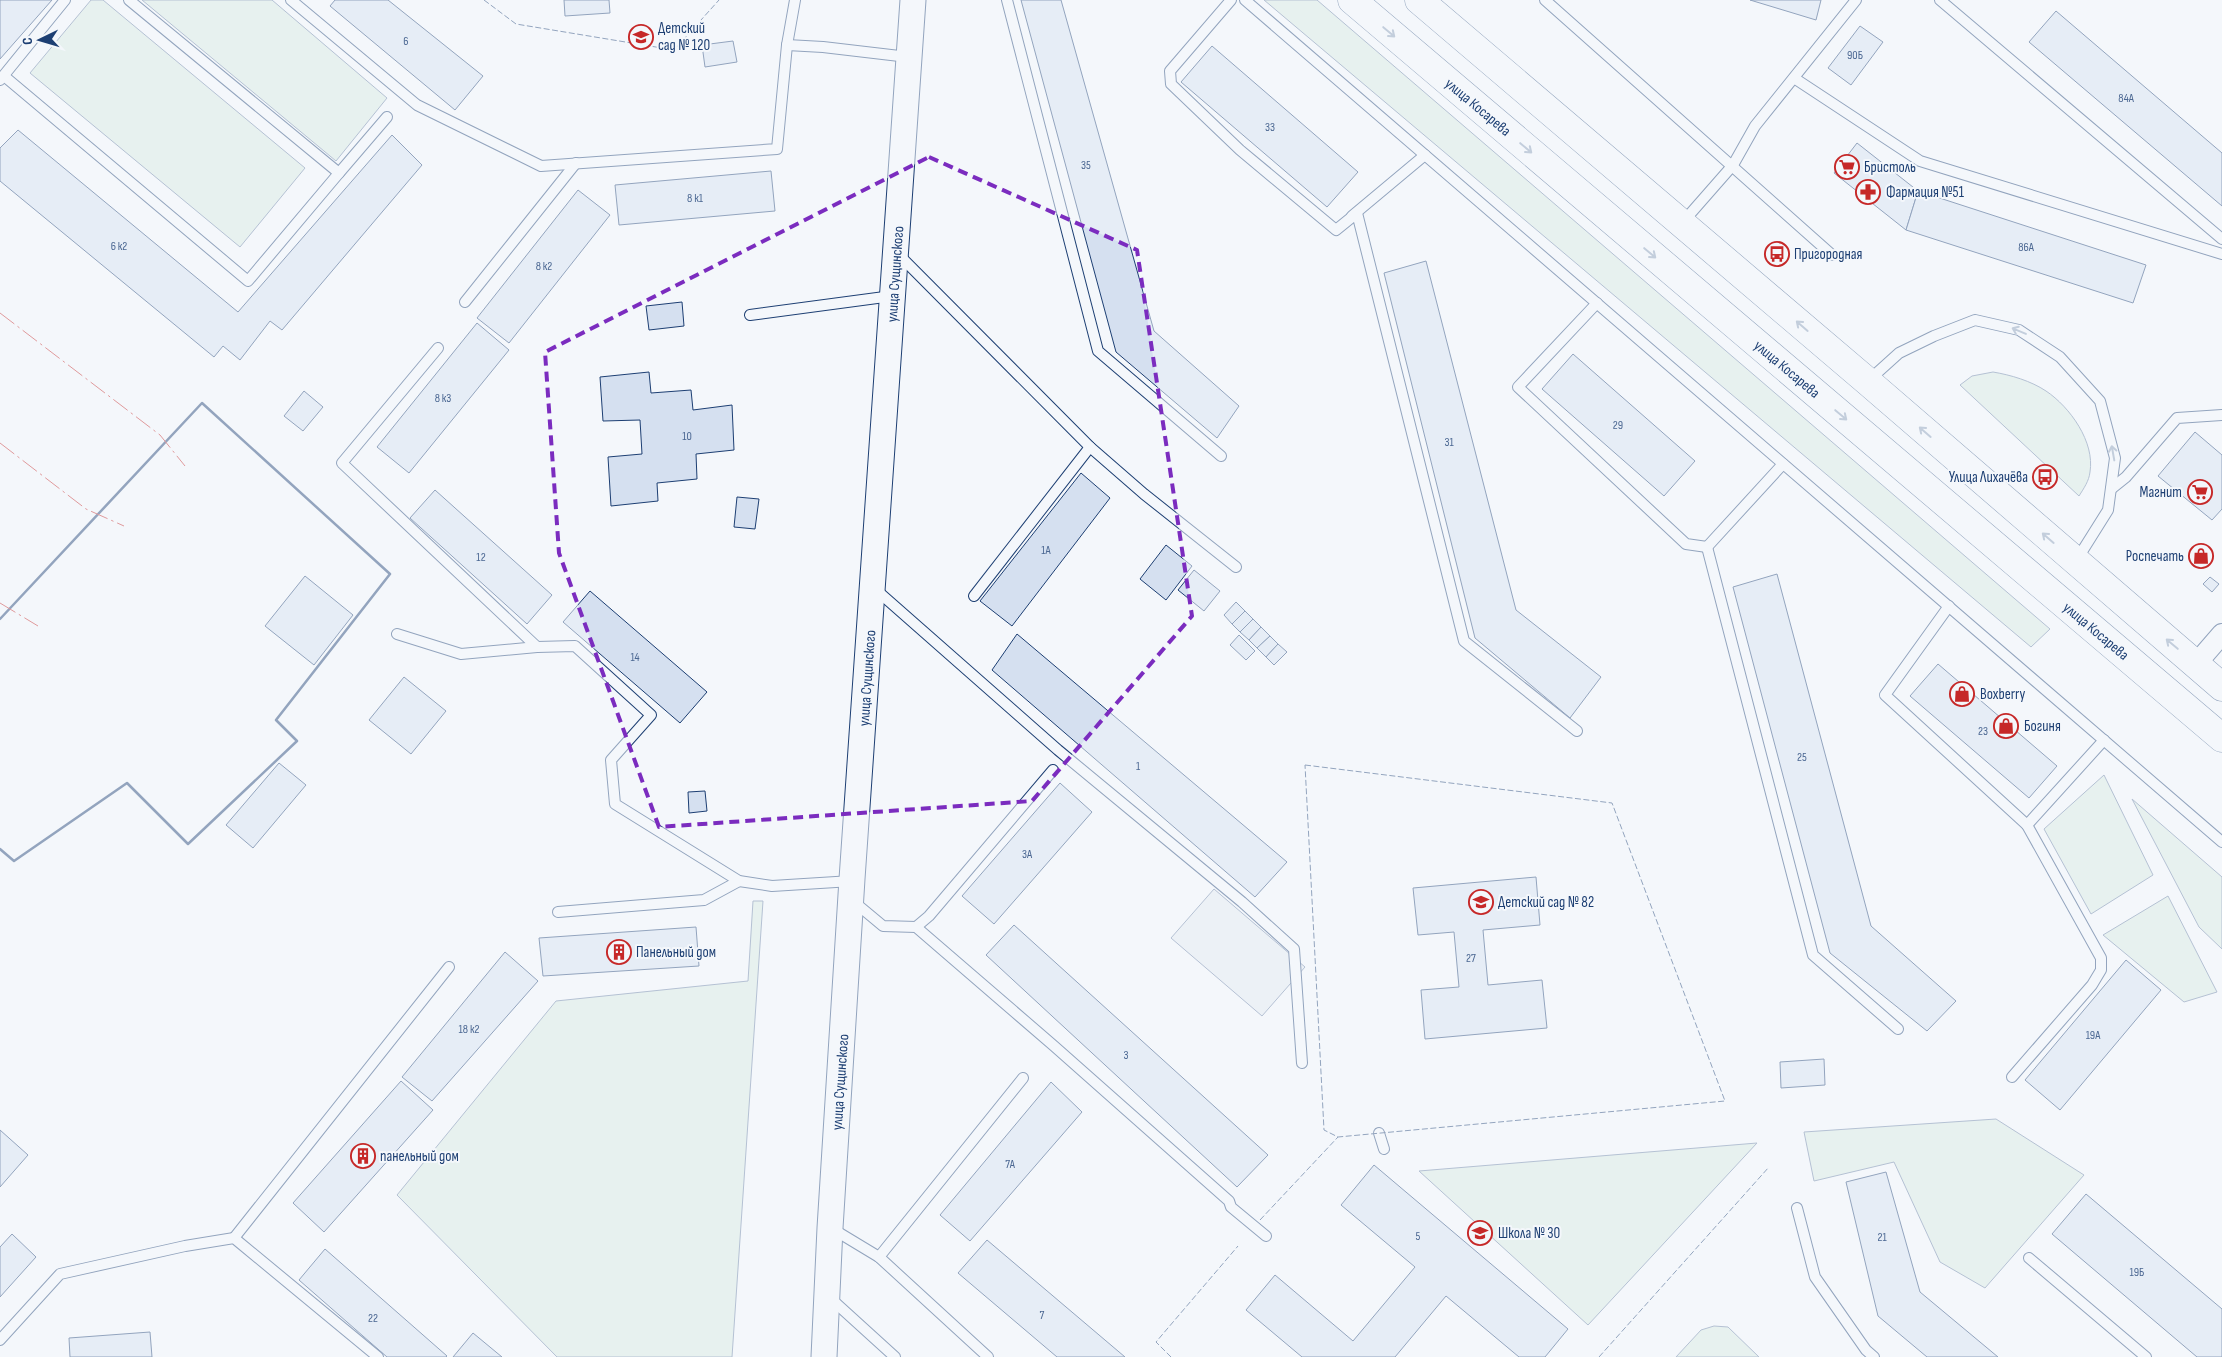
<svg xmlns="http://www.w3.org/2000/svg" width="2222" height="1357" font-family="'Sofia Sans Condensed',sans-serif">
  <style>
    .green { fill: #d7e8df; stroke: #687fa3 }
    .parking { fill: #e3e8f0; stroke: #687fa3 }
    .building { fill: #d5e0f0; stroke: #1d3f73 }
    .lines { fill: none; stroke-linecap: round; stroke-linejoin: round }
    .service-casing { stroke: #1d3f73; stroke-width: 12 }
    .minor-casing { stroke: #1d3f73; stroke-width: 22 }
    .tertiary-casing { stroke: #1d3f73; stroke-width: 27 }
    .primary-casing { stroke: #1d3f73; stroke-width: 29 }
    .service { stroke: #f4f7fb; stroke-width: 10 }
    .minor { stroke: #f4f7fb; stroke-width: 20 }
    .tertiary { stroke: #f4f7fb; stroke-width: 25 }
    .primary { stroke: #f4f7fb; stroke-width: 28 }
    .fence { stroke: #1d3f73; stroke-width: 1; stroke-dasharray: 6 2.5; stroke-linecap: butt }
    .wall { stroke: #1d3f73; stroke-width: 2.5 }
    .power { stroke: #c62828; stroke-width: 1; stroke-dasharray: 18 4 2.5 4; stroke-linecap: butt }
    .oneway { stroke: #889bb7 }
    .marked { fill: none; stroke: #7b2cbf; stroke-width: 4; stroke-dasharray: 10 6; stroke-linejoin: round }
    .labels { text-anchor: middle; stroke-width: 4; stroke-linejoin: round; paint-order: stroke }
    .number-label { font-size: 12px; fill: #4b6792 }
    .poi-label { font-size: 15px; fill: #1d3f73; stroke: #f4f7fb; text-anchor: start }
    .street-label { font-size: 15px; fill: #1d3f73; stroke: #f4f7fb }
  </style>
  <rect width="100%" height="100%" fill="#f4f7fb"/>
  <g class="green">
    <path d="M91,0H103L305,168L240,247L30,73Z"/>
    <path d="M142,0H272L387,98L336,161Z"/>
    <path d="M1264,0H1317L2050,629L2031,647Z"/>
    <path d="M1993,372C2011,375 2031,381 2046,391C2070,407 2095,442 2090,472C2089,481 2084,488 2079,496L1960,385L1972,376Z"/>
    <path d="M2104,775L2153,875L2091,914L2044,829Z"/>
    <path d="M2132,799L2222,877V949L2199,927Z"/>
    <path d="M2168,896L2217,992L2184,1002L2103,935Z"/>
    <path d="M753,901H763L732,1357H557L397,1195L556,1001L748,981Z"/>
    <path d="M1996,1119L2084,1175L1985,1288L1940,1262L1894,1162L1814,1181L1804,1132Z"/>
    <path d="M1757,1143L1588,1325L1419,1171Z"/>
    <path d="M1714,1326L1728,1327L1759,1357H1676L1701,1330Z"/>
  </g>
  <path class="parking" d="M1214,889L1305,967L1262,1016L1171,938Z"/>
  <g class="building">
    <path d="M0,0H52L0,59Z"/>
    <path d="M335,0H388L483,76L455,110L330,6Z"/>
    <path d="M564,0H609L610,13L565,16Z"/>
    <path d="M1021,0H1061L1154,331L1239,406L1217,438L1116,352Z"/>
    <path d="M1750,0H1821L1816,20Z"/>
    <path d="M2056,11L2222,153V206L2029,42Z"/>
    <path d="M1860,26L1883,42L1851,85L1828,68Z"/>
    <path d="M733,41L737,62L705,67L702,45Z"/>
    <path d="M1212,46L1358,172L1327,207L1181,82Z"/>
    <path d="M18,130L238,312L392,135L422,165L282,330L270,321L240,360L223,346L214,357L0,181V148Z"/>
    <path d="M1857,143L1918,191L1906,230L1834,173Z"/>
    <path d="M771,171L775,211L619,225L615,185Z"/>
    <path d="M578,190L610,215L509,343L477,318Z"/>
    <path d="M1918,191L2146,265L2133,303L1906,230Z"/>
    <path d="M1426,261L1516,610L1601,677L1570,718L1475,638L1384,273Z"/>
    <path d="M682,302L684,326L649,330L646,306Z"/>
    <path d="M477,323L509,350L409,473L377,447Z"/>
    <path d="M1573,354L1695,461L1664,496L1542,389Z"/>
    <path d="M649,372L651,393L691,390L693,410L732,405L734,450L696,454L697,479L657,483L658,501L611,506L608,457L642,454L640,420L603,421L600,377Z"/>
    <path d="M304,391L323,407L303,431L284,416Z"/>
    <path d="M2195,432L2222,455V509L2212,520L2158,476Z"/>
    <path d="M1081,473L1110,498L1012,626L980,601Z"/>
    <path d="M435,490L552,595L527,624L410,518Z"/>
    <path d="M737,497L759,499L755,529L734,527Z"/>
    <path d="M1166,545L1192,566L1166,600L1140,579Z"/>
    <path d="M2201,551L2207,556L2201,561L2196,556Z"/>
    <path d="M1194,570L1220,591L1204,611L1178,590Z"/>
    <path d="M1777,574L1871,926L1956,1001L1927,1031L1830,953L1733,587Z"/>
    <path d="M305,576L353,615L314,665L265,626Z"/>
    <path d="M2210,577L2219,584L2212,592L2203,584Z"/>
    <path d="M590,591L707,692L680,723L563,622Z"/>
    <path d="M1236,602L1245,611L1232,624L1224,615Z"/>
    <path d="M1245,611L1253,619L1240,632L1232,624Z"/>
    <path d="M1253,619L1261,627L1249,640L1240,632Z"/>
    <path d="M1261,627L1270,636L1257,648L1249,640Z"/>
    <path d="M1017,634L1287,862L1255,897L992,670Z"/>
    <path d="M1239,635L1255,651L1246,660L1230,645Z"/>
    <path d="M1270,636L1278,644L1266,657L1257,648Z"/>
    <path d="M1278,644L1287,652L1274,665L1266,657Z"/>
    <path d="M1938,664L2057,766L2029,798L1910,696Z"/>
    <path d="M404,677L446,711L411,754L369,720Z"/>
    <path d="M279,763L306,785L253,848L226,825Z"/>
    <path d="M1060,783L1092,812L994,924L962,896Z"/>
    <path d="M705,791L707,811L689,813L688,792Z"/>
    <path d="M1536,877L1540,925L1483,930L1488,985L1542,980L1547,1028L1425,1039L1421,990L1459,987L1454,932L1418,935L1413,888Z"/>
    <path d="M1014,925L1268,1155L1237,1187L986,955Z"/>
    <path d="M696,927L699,966L543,976L539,938Z"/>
    <path d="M505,952L538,981L432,1101L402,1077Z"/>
    <path d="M2126,960L2161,990L2060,1110L2025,1080Z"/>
    <path d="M1824,1059L1825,1085L1781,1088L1780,1062Z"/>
    <path d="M401,1081L433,1110L324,1232L293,1203Z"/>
    <path d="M1051,1082L1082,1112L970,1241L940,1215Z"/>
    <path d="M0,1130L28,1155L0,1187Z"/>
    <path d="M1374,1165L1568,1329L1545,1357H1519L1446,1296L1395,1357H1302L1246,1310L1275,1275L1353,1341L1415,1267L1341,1205Z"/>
    <path d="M1886,1172L1920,1292L1998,1357H1927L1878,1316L1846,1182Z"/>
    <path d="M2086,1194L2222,1309V1357H2197L2052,1234Z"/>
    <path d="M12,1234L36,1257L0,1297V1247Z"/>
    <path d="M987,1240L1125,1357H1057L958,1273Z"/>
    <path d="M325,1249L447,1356L446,1357H387L299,1280Z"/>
    <path d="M150,1332L152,1357H70L69,1338Z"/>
    <path d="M473,1333L502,1357H453Z"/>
  </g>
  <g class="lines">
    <defs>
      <g id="service">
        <path d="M291,0L417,105L541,166L777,149L787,45L795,0"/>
        <path d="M1007,0L1098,351L1221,456"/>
        <path d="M1231,0L1170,71L1171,84L1240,150L1336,230L1357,213L1464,641L1577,731"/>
        <path d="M1245,0L2222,842"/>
        <path d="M1545,0L1832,255"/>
        <path d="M1940,0L2222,239"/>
        <path d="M787,45L823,47L908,57"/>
        <path d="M4,76L248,281L339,173L129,0"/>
        <path d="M1794,78L1920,161L2222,254"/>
        <path d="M0,80L65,0"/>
        <path d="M339,173L387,117"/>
        <path d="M1352,216L1425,155"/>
        <path d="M1683,222L1733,165L1755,126L1856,0"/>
        <path d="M899,255L1090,447L1144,494L1236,567"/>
        <path d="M465,302L576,163"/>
        <path d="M1597,303L1518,387L1686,544L1707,547"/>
        <path d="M750,315L892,296"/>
        <path d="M438,348L342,463L537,647"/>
        <path d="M1868,381L1899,353L1934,336L1975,320L2019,330L2060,357L2100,401L2115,458L2108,510L2076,561"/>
        <path d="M2111,489L2126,477L2177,418L2222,415"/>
        <path d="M1707,547L1813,955L1898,1029"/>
        <path d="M1707,547L1783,464"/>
        <path d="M874,588L1058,750L1242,902L1294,949L1302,1063"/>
        <path d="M974,596L1090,447"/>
        <path d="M1949,606L1885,695L2027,825L2101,958V970L2092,985L2012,1077"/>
        <path d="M397,634L461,654L537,647L575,646L651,715L611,760L615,804L739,881L772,886L852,881"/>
        <path d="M2027,825L2104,740"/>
        <path d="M853,901L883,926L916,927L1054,1046L1229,1201L1231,1207L1266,1236"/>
        <path d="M558,912L704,900L739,881"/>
        <path d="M916,927L929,916L1053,770"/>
        <path d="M1379,1133L1384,1149"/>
        <path d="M1797,1208L1815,1277L1866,1350L1874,1357"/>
        <path d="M831,1228L879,1257L988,1357"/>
        <path d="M234,1238L449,967"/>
        <path d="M879,1257L1023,1078"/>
        <path d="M2029,1258L2146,1357"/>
        <path d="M829,1297L895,1357"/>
        <path d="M0,1340L60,1274L185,1246L234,1238L378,1357"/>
      </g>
      <path id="minor" d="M2196,664L2222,634"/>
      <path id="tertiary" d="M824,1357L830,1228L852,879L913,0"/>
      <g id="primary">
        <path d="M1352,0L2222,738"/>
        <path d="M1419,0L1867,381L2222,687"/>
      </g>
    </defs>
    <use href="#service" class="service-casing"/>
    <use href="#minor" class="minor-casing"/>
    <use href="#tertiary" class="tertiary-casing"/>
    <use href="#primary" class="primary-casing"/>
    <use href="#service" class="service"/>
    <use href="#minor" class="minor"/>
    <use href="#tertiary" class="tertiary"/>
    <use href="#primary" class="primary"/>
    <g class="fence">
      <path d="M484,0L516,24L674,50L719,0"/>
      <path d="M1305,765L1612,803L1725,1101L1338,1137L1324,1130Z"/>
      <path d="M1260,1220L1338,1137"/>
      <path d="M1171,1357L1156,1342L1238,1246"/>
      <path d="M1599,1357L1769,1167"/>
    </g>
    <path class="wall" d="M0,619L202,403L390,574L276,720L297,741L188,844L127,783L14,861L0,849"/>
    <g class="power">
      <path d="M0,313L160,435L185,466"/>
      <path d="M0,443L86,509L124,526"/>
      <path d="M0,603L38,626"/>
    </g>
  </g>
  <defs><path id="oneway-shaft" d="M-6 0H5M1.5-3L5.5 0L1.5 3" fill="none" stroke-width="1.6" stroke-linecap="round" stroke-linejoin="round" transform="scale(1.25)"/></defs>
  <g class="oneway">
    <use href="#oneway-shaft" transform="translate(1389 32) rotate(40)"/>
    <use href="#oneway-shaft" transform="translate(1526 148) rotate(40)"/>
    <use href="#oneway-shaft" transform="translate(1650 253) rotate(40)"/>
    <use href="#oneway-shaft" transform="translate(1802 326) rotate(-139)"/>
    <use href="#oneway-shaft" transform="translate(2019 331) rotate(-157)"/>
    <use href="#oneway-shaft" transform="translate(1841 415) rotate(40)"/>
    <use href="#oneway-shaft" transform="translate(1925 432) rotate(-139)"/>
    <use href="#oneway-shaft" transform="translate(2113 453) rotate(-100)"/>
    <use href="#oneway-shaft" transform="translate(2048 538) rotate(-139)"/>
    <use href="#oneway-shaft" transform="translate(2172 644) rotate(-140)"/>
  </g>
  <path d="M0 0H2222V1357H0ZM929,157L1137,250L1192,616L1032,801L659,827L559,553L545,352Z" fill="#f4f7fb" fill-opacity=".55" fill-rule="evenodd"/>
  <path class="marked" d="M929,157L1137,250L1192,616L1032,801L659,827L559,553L545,352Z"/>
  <defs>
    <symbol id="school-ring" viewBox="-11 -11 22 22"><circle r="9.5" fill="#f4f7fb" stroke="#c62828" stroke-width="1.5"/><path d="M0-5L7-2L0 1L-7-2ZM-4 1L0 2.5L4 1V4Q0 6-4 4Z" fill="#c62828"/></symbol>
    <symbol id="supermarket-ring" viewBox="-11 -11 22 22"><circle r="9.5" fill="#f4f7fb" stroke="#c62828" stroke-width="1.5"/><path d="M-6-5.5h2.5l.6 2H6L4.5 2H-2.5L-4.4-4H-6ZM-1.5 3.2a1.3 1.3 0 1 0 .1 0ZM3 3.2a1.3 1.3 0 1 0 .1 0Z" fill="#c62828"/></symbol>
    <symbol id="pharmacy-ring" viewBox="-11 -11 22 22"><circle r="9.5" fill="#f4f7fb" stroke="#c62828" stroke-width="1.5"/><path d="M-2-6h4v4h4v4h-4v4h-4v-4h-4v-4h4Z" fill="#c62828"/></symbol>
    <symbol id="bus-ring" viewBox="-11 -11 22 22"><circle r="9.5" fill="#f4f7fb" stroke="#c62828" stroke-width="1.5"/><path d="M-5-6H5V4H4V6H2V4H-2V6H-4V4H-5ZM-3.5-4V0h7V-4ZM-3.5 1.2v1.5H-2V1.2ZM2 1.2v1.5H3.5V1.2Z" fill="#c62828"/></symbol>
    <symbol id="shop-ring" viewBox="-11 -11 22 22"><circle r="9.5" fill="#f4f7fb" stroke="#c62828" stroke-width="1.5"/><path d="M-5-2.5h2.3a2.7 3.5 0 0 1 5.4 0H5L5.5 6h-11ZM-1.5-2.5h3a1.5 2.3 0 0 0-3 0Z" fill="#c62828"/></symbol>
    <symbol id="building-ring" viewBox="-11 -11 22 22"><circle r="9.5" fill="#f4f7fb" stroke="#c62828" stroke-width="1.5"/><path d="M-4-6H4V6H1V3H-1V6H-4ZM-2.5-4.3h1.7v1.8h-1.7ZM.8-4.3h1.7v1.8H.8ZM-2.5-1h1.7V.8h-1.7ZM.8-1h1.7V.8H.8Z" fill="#c62828"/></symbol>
  </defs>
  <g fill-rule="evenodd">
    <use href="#school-ring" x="627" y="23" width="28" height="28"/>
    <use href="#supermarket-ring" x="1833" y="153" width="28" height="28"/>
    <use href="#pharmacy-ring" x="1854" y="178" width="28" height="28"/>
    <use href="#bus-ring" x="1763" y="240" width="28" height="28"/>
    <use href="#bus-ring" x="2031" y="463" width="28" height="28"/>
    <use href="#supermarket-ring" x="2186" y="478" width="28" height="28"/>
    <use href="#shop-ring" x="2187" y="542" width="28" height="28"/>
    <use href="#shop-ring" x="1948" y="680" width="28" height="28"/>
    <use href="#shop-ring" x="1992" y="712" width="28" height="28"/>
    <use href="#school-ring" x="1467" y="888" width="28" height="28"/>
    <use href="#building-ring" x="605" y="938" width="28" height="28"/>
    <use href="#building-ring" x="349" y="1142" width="28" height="28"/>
    <use href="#school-ring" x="1466" y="1219" width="28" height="28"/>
  </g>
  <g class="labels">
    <g class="number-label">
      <text x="406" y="45">6</text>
      <text x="1855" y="59">90Б</text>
      <text x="2126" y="102">84А</text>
      <text x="1270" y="131">33</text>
      <text x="1086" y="169">35</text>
      <text x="695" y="202">8 к1</text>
      <text x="119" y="250">6 к2</text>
      <text x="2026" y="251">86А</text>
      <text x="544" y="270">8 к2</text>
      <text x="443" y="402">8 к3</text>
      <text x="1618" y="429">29</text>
      <text x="687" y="440">10</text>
      <text x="1449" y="446">31</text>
      <text x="1046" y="554">1А</text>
      <text x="481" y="561">12</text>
      <text x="635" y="661">14</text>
      <text x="1983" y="735">23</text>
      <text x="1802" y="761">25</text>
      <text x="1138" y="770">1</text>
      <text x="1027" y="858">3А</text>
      <text x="1471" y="962">27</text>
      <text x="469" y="1033">18 к2</text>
      <text x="2093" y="1039">19А</text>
      <text x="1126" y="1059">3</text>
      <text x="1010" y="1168">7А</text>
      <text x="1418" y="1240">5</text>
      <text x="1882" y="1241">21</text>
      <text x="2137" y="1276">19Б</text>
      <text x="1042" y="1319">7</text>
      <text x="373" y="1322">22</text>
    </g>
    <g class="poi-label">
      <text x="658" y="33">Детский<tspan x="658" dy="17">сад № 120</tspan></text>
      <text x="1864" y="172">Бристоль</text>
      <text x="1886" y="197">Фармация №51</text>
      <text x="1794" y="259">Пригородная</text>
      <text x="2028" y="482" text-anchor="end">Улица Лихачёва</text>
      <text x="2182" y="497" text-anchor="end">Магнит</text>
      <text x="2184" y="561" text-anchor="end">Роспечать</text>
      <text x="1980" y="699">Boxberry</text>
      <text x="2024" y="731">Богиня</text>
      <text x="1498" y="907">Детский сад № 82</text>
      <text x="636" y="957">Панельный дом</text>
      <text x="380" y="1161">панельный дом</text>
      <text x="1498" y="1238">Школа № 30</text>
    </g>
    <g class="street-label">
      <text transform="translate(1478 107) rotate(40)" y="5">улица Косарева</text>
      <text transform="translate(895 274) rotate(-86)" y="5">улица Сущинского</text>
      <text transform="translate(1787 369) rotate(40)" y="5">улица Косарева</text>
      <text transform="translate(2096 631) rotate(40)" y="5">улица Косарева</text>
      <text transform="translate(867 678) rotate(-86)" y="5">улица Сущинского</text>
      <text transform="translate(840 1082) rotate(-86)" y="5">улица Сущинского</text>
    </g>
  </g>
  <g transform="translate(40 40) rotate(265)" stroke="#f4f7fb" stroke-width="4" paint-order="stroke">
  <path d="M0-4L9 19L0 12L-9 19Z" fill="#1d3f73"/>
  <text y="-8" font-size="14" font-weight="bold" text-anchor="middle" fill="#1d3f73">С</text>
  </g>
</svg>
